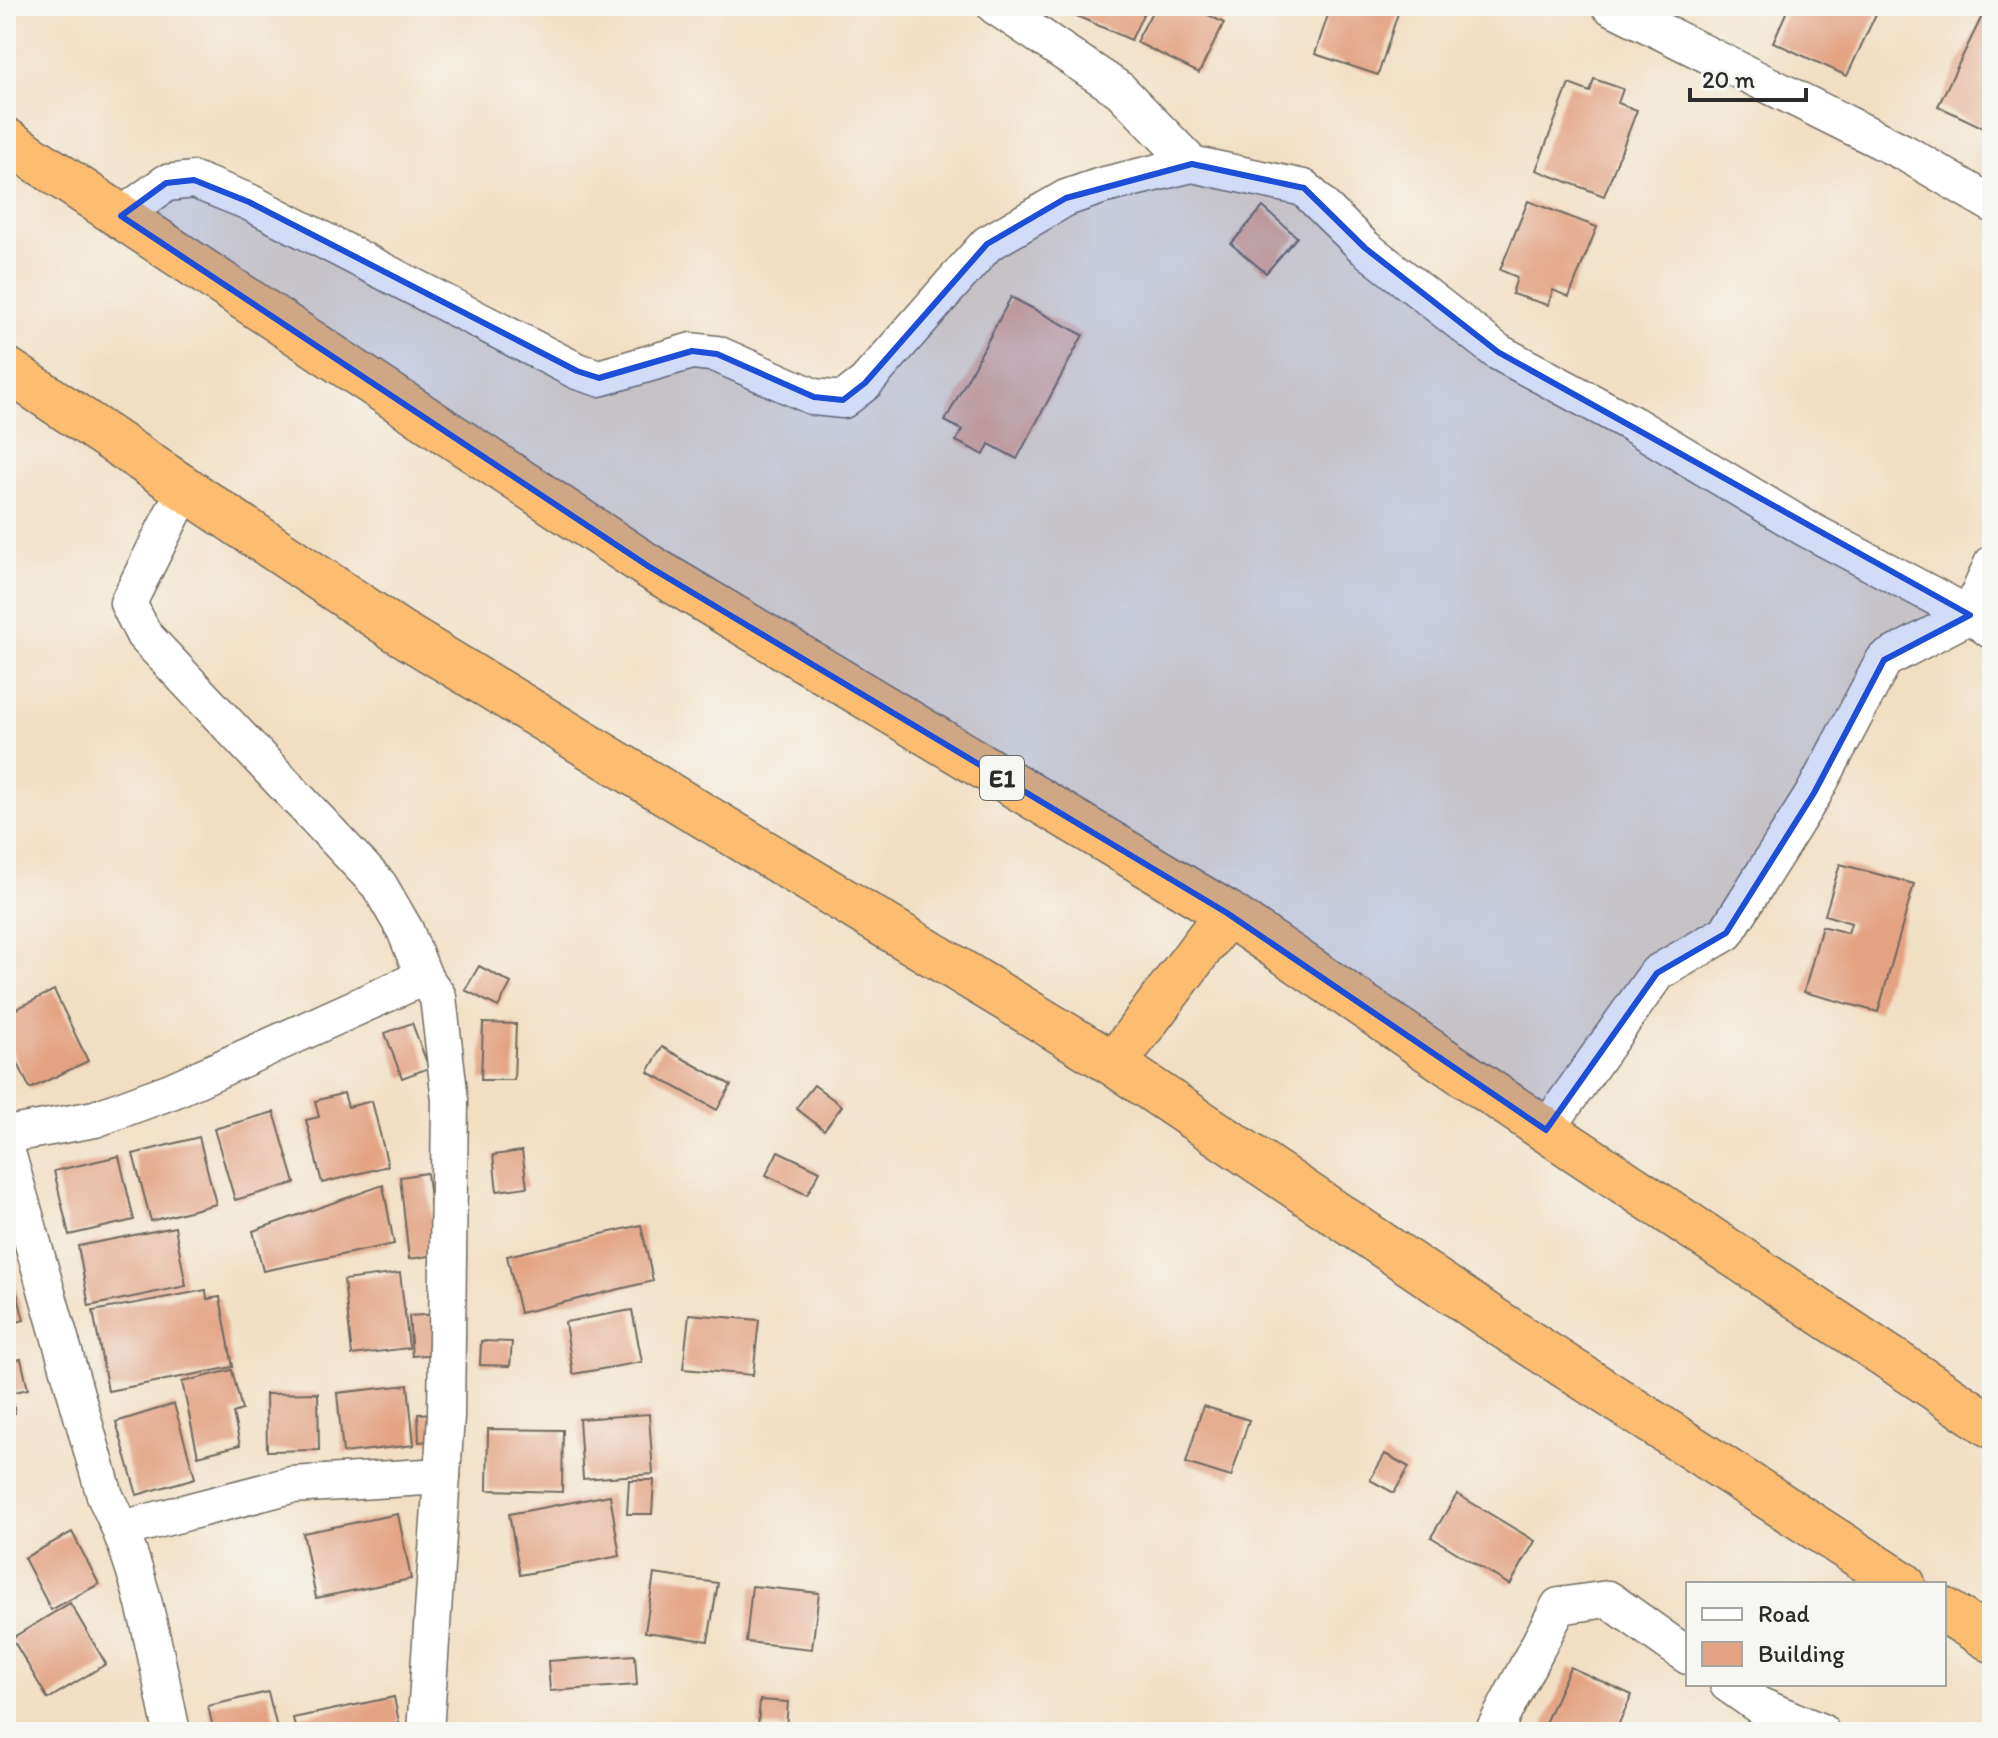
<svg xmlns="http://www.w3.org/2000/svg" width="1998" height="1738" font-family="Itim,sans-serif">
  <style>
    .building { fill: #e3a382 }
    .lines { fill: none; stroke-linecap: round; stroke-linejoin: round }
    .street-casing { stroke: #706a60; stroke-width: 39 }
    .highway-casing { stroke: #706a60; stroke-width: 47 }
    .street { stroke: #fff; stroke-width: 36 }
    .highway { stroke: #fcbd6f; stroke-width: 44 }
    .marked { fill: #1d4ed8; fill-opacity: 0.2; stroke: #1d4ed8; stroke-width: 6; stroke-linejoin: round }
    .labels { text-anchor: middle; stroke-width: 6; stroke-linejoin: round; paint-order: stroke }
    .shield { fill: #f6f6f2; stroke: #686867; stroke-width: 2 }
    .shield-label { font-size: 26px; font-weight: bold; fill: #2b2b2b }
  </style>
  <rect width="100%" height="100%" fill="#f6f6f2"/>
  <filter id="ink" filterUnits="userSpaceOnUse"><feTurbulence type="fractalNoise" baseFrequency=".0125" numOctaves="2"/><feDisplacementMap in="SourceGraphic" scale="16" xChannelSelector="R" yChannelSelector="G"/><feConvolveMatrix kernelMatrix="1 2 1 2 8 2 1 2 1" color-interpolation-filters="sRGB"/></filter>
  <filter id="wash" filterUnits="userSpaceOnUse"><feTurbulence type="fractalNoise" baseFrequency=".006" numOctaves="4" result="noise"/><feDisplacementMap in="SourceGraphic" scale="32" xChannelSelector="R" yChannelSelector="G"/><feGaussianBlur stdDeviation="1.8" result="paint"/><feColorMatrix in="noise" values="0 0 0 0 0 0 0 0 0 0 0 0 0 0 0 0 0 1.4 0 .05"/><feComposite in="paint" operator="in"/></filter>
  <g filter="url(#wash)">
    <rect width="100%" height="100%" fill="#f1dfc2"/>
    <g id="blocks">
      <g class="building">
        <path d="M1054,6H1147L1131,40Z"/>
        <path d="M1155,6H1191L1224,23L1199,73L1136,42Z"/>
        <path d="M1331,6H1387L1399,10L1378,75L1315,54Z"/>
        <path d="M1789,6H1858L1876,14L1847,76L1773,42Z"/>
        <path d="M1987,6L1992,7V132L1938,106Z"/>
        <path d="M1594,79L1623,89L1618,103L1637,110L1604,196L1536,170L1569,84L1590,92Z"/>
        <path d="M1528,201L1597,227L1569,297L1553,290L1548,305L1512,294L1517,277L1500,270Z"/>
        <path d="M1263,207L1297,237L1266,273L1231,244Z"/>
        <path d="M1011,297L1083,335L1017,459L989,444L984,455L956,441L962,430L945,421Z"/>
        <path d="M1840,864L1914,884L1878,1012L1804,992L1822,926L1848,933L1851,923L1825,915Z"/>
        <path d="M479,966L511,983L498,1007L465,990Z"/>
        <path d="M54,990L88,1061L30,1089L6,1038V1014Z"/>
        <path d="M412,1023L429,1068L402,1078L385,1033Z"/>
        <path d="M483,1023L516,1024L514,1080H481Z"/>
        <path d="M662,1047L731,1085L717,1110L648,1072Z"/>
        <path d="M814,1085L842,1106L824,1130L796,1108Z"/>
        <path d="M344,1093L348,1107L372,1101L388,1166L322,1183L306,1120L319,1117L315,1101Z"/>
        <path d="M274,1112L295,1183L235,1200L214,1129Z"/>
        <path d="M199,1137L216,1204L151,1221L133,1154Z"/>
        <path d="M522,1151L527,1187L497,1191L493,1155Z"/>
        <path d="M778,1151L820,1171L807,1195L766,1175Z"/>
        <path d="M119,1156L134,1220L69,1235L54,1171Z"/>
        <path d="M427,1173L436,1255L409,1259L400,1177Z"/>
        <path d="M383,1185L394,1244L263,1271L253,1231Z"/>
        <path d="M641,1225L653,1281L520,1313L507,1256Z"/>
        <path d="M175,1227L186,1286L89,1306L78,1246Z"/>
        <path d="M6,1250L24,1320L6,1325Z"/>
        <path d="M400,1273L409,1348L352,1355L344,1280Z"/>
        <path d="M206,1290L207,1299L220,1297L233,1367L108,1391L93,1311Z"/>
        <path d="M632,1310L642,1362L573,1374L565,1322Z"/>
        <path d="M438,1314L440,1354L412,1356L409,1316Z"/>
        <path d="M689,1314L759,1320L753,1375L683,1369Z"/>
        <path d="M481,1341L512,1342L510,1366L480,1365Z"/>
        <path d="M21,1359L28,1389L11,1393L15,1413L6,1415V1362Z"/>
        <path d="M232,1370L242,1410L233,1413L240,1445L198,1456L182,1382Z"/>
        <path d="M408,1385L414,1445L343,1453L337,1393Z"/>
        <path d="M318,1393L319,1450L267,1451L266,1394Z"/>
        <path d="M174,1404L195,1478L137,1495L116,1422Z"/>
        <path d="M1203,1406L1249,1420L1231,1477L1186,1463Z"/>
        <path d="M438,1413L439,1440L419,1442L418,1414Z"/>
        <path d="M649,1414L653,1474L583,1479L579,1419Z"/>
        <path d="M488,1429L563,1430L562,1492L487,1490Z"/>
        <path d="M1385,1454L1409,1467L1394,1493L1370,1480Z"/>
        <path d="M629,1480H654L652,1514H627Z"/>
        <path d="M1457,1494L1535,1541L1510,1585L1431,1537Z"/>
        <path d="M610,1495L620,1556L520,1575L509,1514Z"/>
        <path d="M398,1514L411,1579L316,1598L303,1533Z"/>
        <path d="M72,1532L99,1584L51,1610L24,1558Z"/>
        <path d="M654,1574L718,1583L708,1641L645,1632Z"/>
        <path d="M752,1586L819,1593L812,1649L746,1642Z"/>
        <path d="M70,1603L106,1664L48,1699L12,1638Z"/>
        <path d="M635,1655L637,1685L550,1691L548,1661Z"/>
        <path d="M1570,1667L1632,1695L1615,1732H1541Z"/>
        <path d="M268,1692L278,1732H214L208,1706Z"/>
        <path d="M394,1697L401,1732H296L293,1718Z"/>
        <path d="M760,1700L788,1702L786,1728L758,1726Z"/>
        <path d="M635,1727V1732H553V1729Z"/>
      </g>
    </g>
  </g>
  <g filter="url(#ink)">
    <use href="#blocks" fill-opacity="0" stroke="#706a60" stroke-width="2"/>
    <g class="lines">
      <defs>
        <g id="street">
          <path d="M995,6L1120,90L1192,164L1304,188L1365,248L1498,352L1634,425L1805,528L1970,615L1992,631"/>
          <path d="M1610,6L1905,153L1992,204"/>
          <path d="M121,216L166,183L194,180L249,202L577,371L599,378L692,351L717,354L814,397L843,400L865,383L987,244L1066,198L1101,186L1192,164"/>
          <path d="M185,489L128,603L144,635L379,885L405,930L424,977L438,997L450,1100L446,1416L425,1732"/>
          <path d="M1546,1130L1657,973L1726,933L1814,793L1884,660L1970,615L1992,564"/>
          <path d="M6,1135L95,1119L171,1091L424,977"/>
          <path d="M6,1149L105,1496C142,1569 155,1653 172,1732"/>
          <path d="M122,1529L291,1485L442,1476"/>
          <path d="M1728,1684L1758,1705L1821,1732"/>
          <path d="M1493,1732L1559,1606L1608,1599L1688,1656"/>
        </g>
        <g id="highway">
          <path d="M6,140L648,566L1227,913L1546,1130L1992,1426"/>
          <path d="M6,369L398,631L1114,1064L1497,1322L1903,1584"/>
          <path d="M1114,1064L1227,913"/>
          <path d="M1944,1610L1992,1640"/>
        </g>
      </defs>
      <use href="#street" class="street-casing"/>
      <use href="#highway" class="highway-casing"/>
      <use href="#street" class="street"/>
      <use href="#highway" class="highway"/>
    </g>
  </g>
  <path class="marked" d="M1192,164L1304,188L1365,248L1498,352L1970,615L1884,660L1814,793L1726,933L1657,973L1546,1130L1227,913L648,566L121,216L166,183L194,180L249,202L577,371L599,378L692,351L717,354L814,397L843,400L865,383L987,244L1066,198Z"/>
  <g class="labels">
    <rect class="shield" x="980" y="756" width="44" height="44" rx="6"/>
    <g class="shield-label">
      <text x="1002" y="787">E1</text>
    </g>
  </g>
  <rect width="1998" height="1738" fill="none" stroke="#f6f6f2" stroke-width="32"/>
  <rect x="1686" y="1582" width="260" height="104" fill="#f6f6f2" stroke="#a5a5a2" stroke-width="2"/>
  <rect x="1702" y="1608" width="40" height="12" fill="#ffffff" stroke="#a5a5a2" stroke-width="2"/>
  <text x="1758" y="1622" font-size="24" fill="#2b2b2b">Road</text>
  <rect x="1702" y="1642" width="40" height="24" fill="#e3a382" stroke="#a5a5a2" stroke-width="2"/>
  <text x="1758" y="1662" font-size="24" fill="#2b2b2b">Building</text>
  <path d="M1690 88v12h116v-12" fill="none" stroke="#2b2b2b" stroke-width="4"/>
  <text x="1702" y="88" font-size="24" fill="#2b2b2b" stroke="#f6f6f2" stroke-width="6" paint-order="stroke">20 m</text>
</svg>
